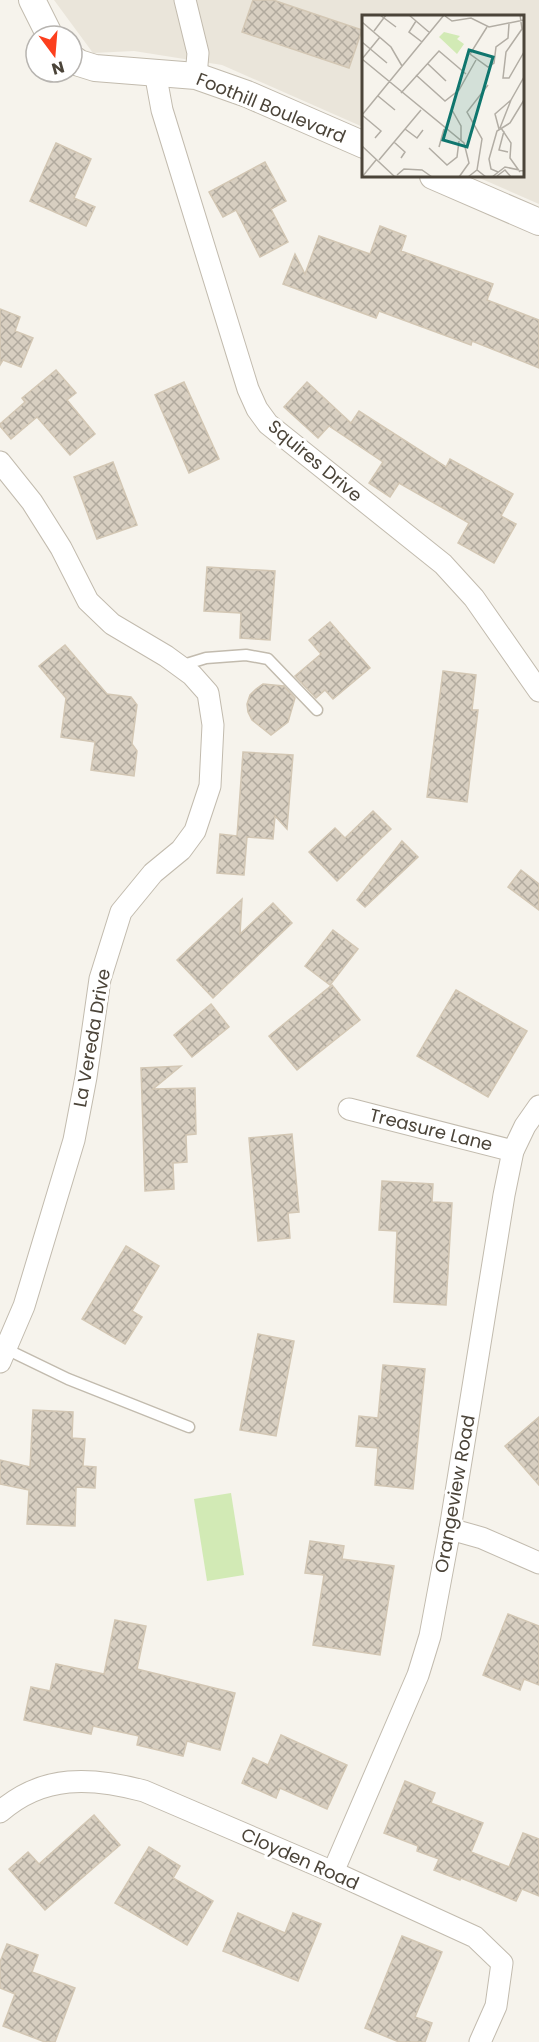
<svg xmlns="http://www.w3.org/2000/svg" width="539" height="2042" font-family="Poppins,sans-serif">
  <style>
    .residential { fill: #eae5da }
    .green { fill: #d2eab5 }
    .building { fill: url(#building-cross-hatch); stroke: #d3c7b4; stroke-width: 1.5 }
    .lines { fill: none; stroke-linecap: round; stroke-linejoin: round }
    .service-casing { stroke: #c2bbae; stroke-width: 13 }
    .minor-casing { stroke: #c2bbae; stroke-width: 23 }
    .tertiary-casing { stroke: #c2bbae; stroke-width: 28 }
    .service { stroke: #fff; stroke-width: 10 }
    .minor { stroke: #fff; stroke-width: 21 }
    .tertiary { stroke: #fff; stroke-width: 26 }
    .labels { text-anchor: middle; stroke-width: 6; stroke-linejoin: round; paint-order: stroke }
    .street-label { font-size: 18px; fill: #4b4439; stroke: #fff }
    .inset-road { fill: none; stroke: #b2ada4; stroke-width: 1.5 }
    .view { fill: #0f766e; fill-opacity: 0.15; stroke: #0f766e; stroke-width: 3 }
    .inset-edge { fill: none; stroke: #4b4439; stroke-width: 3 }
  </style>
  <defs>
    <pattern id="building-cross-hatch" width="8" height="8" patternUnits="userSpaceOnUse" patternTransform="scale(1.5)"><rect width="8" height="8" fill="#d8cfc1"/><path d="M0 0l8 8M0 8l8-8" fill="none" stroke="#b1aa9e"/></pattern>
  </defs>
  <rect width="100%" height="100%" fill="#f6f3ec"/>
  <path class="residential" d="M54,0H539V204L475,176H522V16H364L363,127L222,65L134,51L93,53Z"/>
  <path class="green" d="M231,1493L244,1575L207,1581L194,1499Z"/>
  <g class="building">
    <path d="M253,0H273L362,30L349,68L242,32Z"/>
    <path d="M56,143L91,159L74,198L95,207L86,226L30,201Z"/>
    <path d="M265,162L286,201L271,209L288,242L260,257L236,210L223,217L209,192Z"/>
    <path d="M380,226L406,236L401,251L493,284L487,300L539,320V368L472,341L471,345L379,311L376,318L283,284L295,254L305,274L319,236L370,254Z"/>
    <path d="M0,309L20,317L15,331L33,338L21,367L3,360L0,365Z"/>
    <path d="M56,370L76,393L67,400L95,434L70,455L37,417L11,439L0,426V424L25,402L22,398Z"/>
    <path d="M184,382L219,459L189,473L155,395Z"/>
    <path d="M307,382L351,423L359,411L446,467L450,459L513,494L501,516L516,524L494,563L458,543L469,523L399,483L390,497L369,483L383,462L329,426L318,438L284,407Z"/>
    <path d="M113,462L137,525L97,539L74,477Z"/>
    <path d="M207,567L275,571L270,640L240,638L241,613L204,611Z"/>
    <path d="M330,622L370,668L333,699L325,690L316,698L295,676L321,654L309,640Z"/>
    <path d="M65,645L107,694L131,697L137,705L132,744L137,751L134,776L91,770L95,742L61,737L66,698L39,666Z"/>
    <path d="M443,671L476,675L472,710H478L467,802L427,797Z"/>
    <path d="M263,684L284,686L295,698L288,722L271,735L252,720L248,712L247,704L250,695L256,689Z"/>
    <path d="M243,752L293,755L287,829L275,816L273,839L247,837L244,875L217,873L220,834L237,836Z"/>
    <path d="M373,811L391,829L337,881L309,852L335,828L345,838Z"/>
    <path d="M402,841L418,857L365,907L357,900Z"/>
    <path d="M521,870L539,884V910L508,887Z"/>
    <path d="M242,899L240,934L273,903L292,923L213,998L177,960Z"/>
    <path d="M333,930L358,949L330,985L305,966Z"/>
    <path d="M332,985L360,1020L297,1070L269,1036Z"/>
    <path d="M456,990L527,1031L488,1097L417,1056Z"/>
    <path d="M211,1004L229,1027L192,1057L174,1035Z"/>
    <path d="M181,1066L153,1089L195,1088L196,1134L186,1135L187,1162L173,1163L174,1189L145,1191L141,1068Z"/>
    <path d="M292,1134L299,1212L288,1213L290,1238L258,1241L249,1138Z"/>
    <path d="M382,1181L433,1184L432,1202L452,1203L446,1305L394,1302L397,1231L379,1230Z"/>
    <path d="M126,1246L159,1266L132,1311L142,1317L125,1344L82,1319Z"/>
    <path d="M258,1334L294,1341L276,1436L240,1430Z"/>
    <path d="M383,1365L425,1369L413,1489L375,1485L378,1448L356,1446L359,1416L378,1418Z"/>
    <path d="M33,1410L73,1412L72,1438L85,1439L83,1466L96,1467L95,1488L76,1487L75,1526L27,1524L29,1490L0,1484V1460L30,1467Z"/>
    <path d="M539,1417V1485L505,1446Z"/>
    <path d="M310,1541L344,1546L342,1559L394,1566L380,1655L313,1645L324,1575L305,1573Z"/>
    <path d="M508,1614L539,1626V1685L524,1679L520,1690L483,1675Z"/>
    <path d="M115,1620L146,1626L137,1669L235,1693L220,1750L187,1741L183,1756L137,1745L139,1736L93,1726L91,1734L24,1720L31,1687L50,1691L56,1664L104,1674Z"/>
    <path d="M281,1735L347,1765L327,1809L280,1788L276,1798L242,1783L253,1758L268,1765Z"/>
    <path d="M405,1781L435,1793L431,1803L483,1823L471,1852L509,1867L523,1833L539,1839V1896L522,1889L516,1901L461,1878L460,1880L434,1870L439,1859L417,1851L418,1846L384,1833Z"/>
    <path d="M94,1815L120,1845L45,1910L9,1869L28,1852L39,1864Z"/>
    <path d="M149,1847L180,1866L173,1878L213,1901L187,1945L115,1903Z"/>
    <path d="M238,1913L285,1933L293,1913L321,1924L298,1981L223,1951Z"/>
    <path d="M402,1936L442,1952L415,2017L432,2023L425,2042H399L365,2028Z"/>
    <path d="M7,1944L38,1955L32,1972L75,1988L55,2042H45L3,2026L15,1994L0,1988V1962Z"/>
  </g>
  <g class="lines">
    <defs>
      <g id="service">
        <path d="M180,666L206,658L246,655L268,659L317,710"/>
        <path d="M6,1349L68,1379L189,1427"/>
      </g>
      <g id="minor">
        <path d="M185,0L198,53L196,76"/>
        <path d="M155,72L162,110L248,389L257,409L268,424L443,564L474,598L539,691"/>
        <path d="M0,462L32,502L61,548L88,601L112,624L166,656L192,675L208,693L213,725L210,786L195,831L181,850L153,873L121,912L100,979L86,1077L74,1140L24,1306L0,1362"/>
        <path d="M349,1109L513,1151"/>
        <path d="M450,1529L482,1538L539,1563"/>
        <path d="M0,1812C43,1774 92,1777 144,1791L333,1872L475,1937L502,1963L496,2006L480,2042"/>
        <path d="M333,1872L418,1675L430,1636L450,1529L504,1195L513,1151L525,1126L539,1106"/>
      </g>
      <g id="tertiary">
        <path d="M32,0L50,36"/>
        <path d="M72,58L79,63L95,68L196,76L247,94L364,145"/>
        <path d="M433,176L539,222"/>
      </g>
    </defs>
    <use href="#service" class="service-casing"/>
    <use href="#minor" class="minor-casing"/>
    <use href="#tertiary" class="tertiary-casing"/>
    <use href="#service" class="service"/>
    <use href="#minor" class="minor"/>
    <use href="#tertiary" class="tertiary"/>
  </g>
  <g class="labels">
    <g class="street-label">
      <text transform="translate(271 108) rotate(22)" y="6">Foothill Boulevard</text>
      <text transform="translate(315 461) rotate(40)" y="6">Squires Drive</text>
      <text transform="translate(92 1038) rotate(-80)" y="6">La Vereda Drive</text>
      <text transform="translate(431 1130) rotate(14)" y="6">Treasure Lane</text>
      <text transform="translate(455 1494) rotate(-80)" y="6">Orangeview Road</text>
      <text transform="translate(300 1859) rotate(24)" y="6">Cloyden Road</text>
    </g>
  </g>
  <g transform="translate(362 15)">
    <rect width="162" height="162" fill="#f6f3ec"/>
    <path d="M82,17L98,21L95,24L102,29L95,39L77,22Z" fill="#d2eab5"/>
    <path class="inset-road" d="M18,0L34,12M47,0L68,18M158,0L160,14L144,37L141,63H147L162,37M83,1L90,6L109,3L127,12L162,5M54,6L47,17L60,27M0,7L29,32L40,51M125,12L108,39L126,52L132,48L134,32L146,23L147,9M12,16L24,0M0,27L25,48M0,44L102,128L107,148L97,162M0,44L18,22M66,49L84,66M54,60L83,86L97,75L114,45M39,78L77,36L104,59M16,81L33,95M149,85L162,62M90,95L99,111V126M0,100L82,0M0,100L19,116L13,123M139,113L149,128L148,143L158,157M43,114L55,123L61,115M137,114L133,99L149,85L138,113M142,116L137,135L146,137M32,127L43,137L39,143M0,131L33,162M77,132L82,114M67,133L85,150L95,142L97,126M17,145L59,95M115,155L120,124L105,97L126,70M136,157L129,154L127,144L135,116L148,108L162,85M35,160L42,154L60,155L70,162M135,161L143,155L149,162M0,162L14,145M106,162L115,155L124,162M130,162L143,152L162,156"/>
    <path class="view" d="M107,35L131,42L105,132L81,125Z"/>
    <rect width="162" height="162" class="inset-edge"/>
  </g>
  <g transform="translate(54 54) rotate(164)"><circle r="28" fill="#ffffff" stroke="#b7b4b0" stroke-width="1.5"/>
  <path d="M0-4.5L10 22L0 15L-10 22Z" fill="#fc3f1d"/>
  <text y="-9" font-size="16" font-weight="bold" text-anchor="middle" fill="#4b4439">N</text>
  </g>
</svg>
